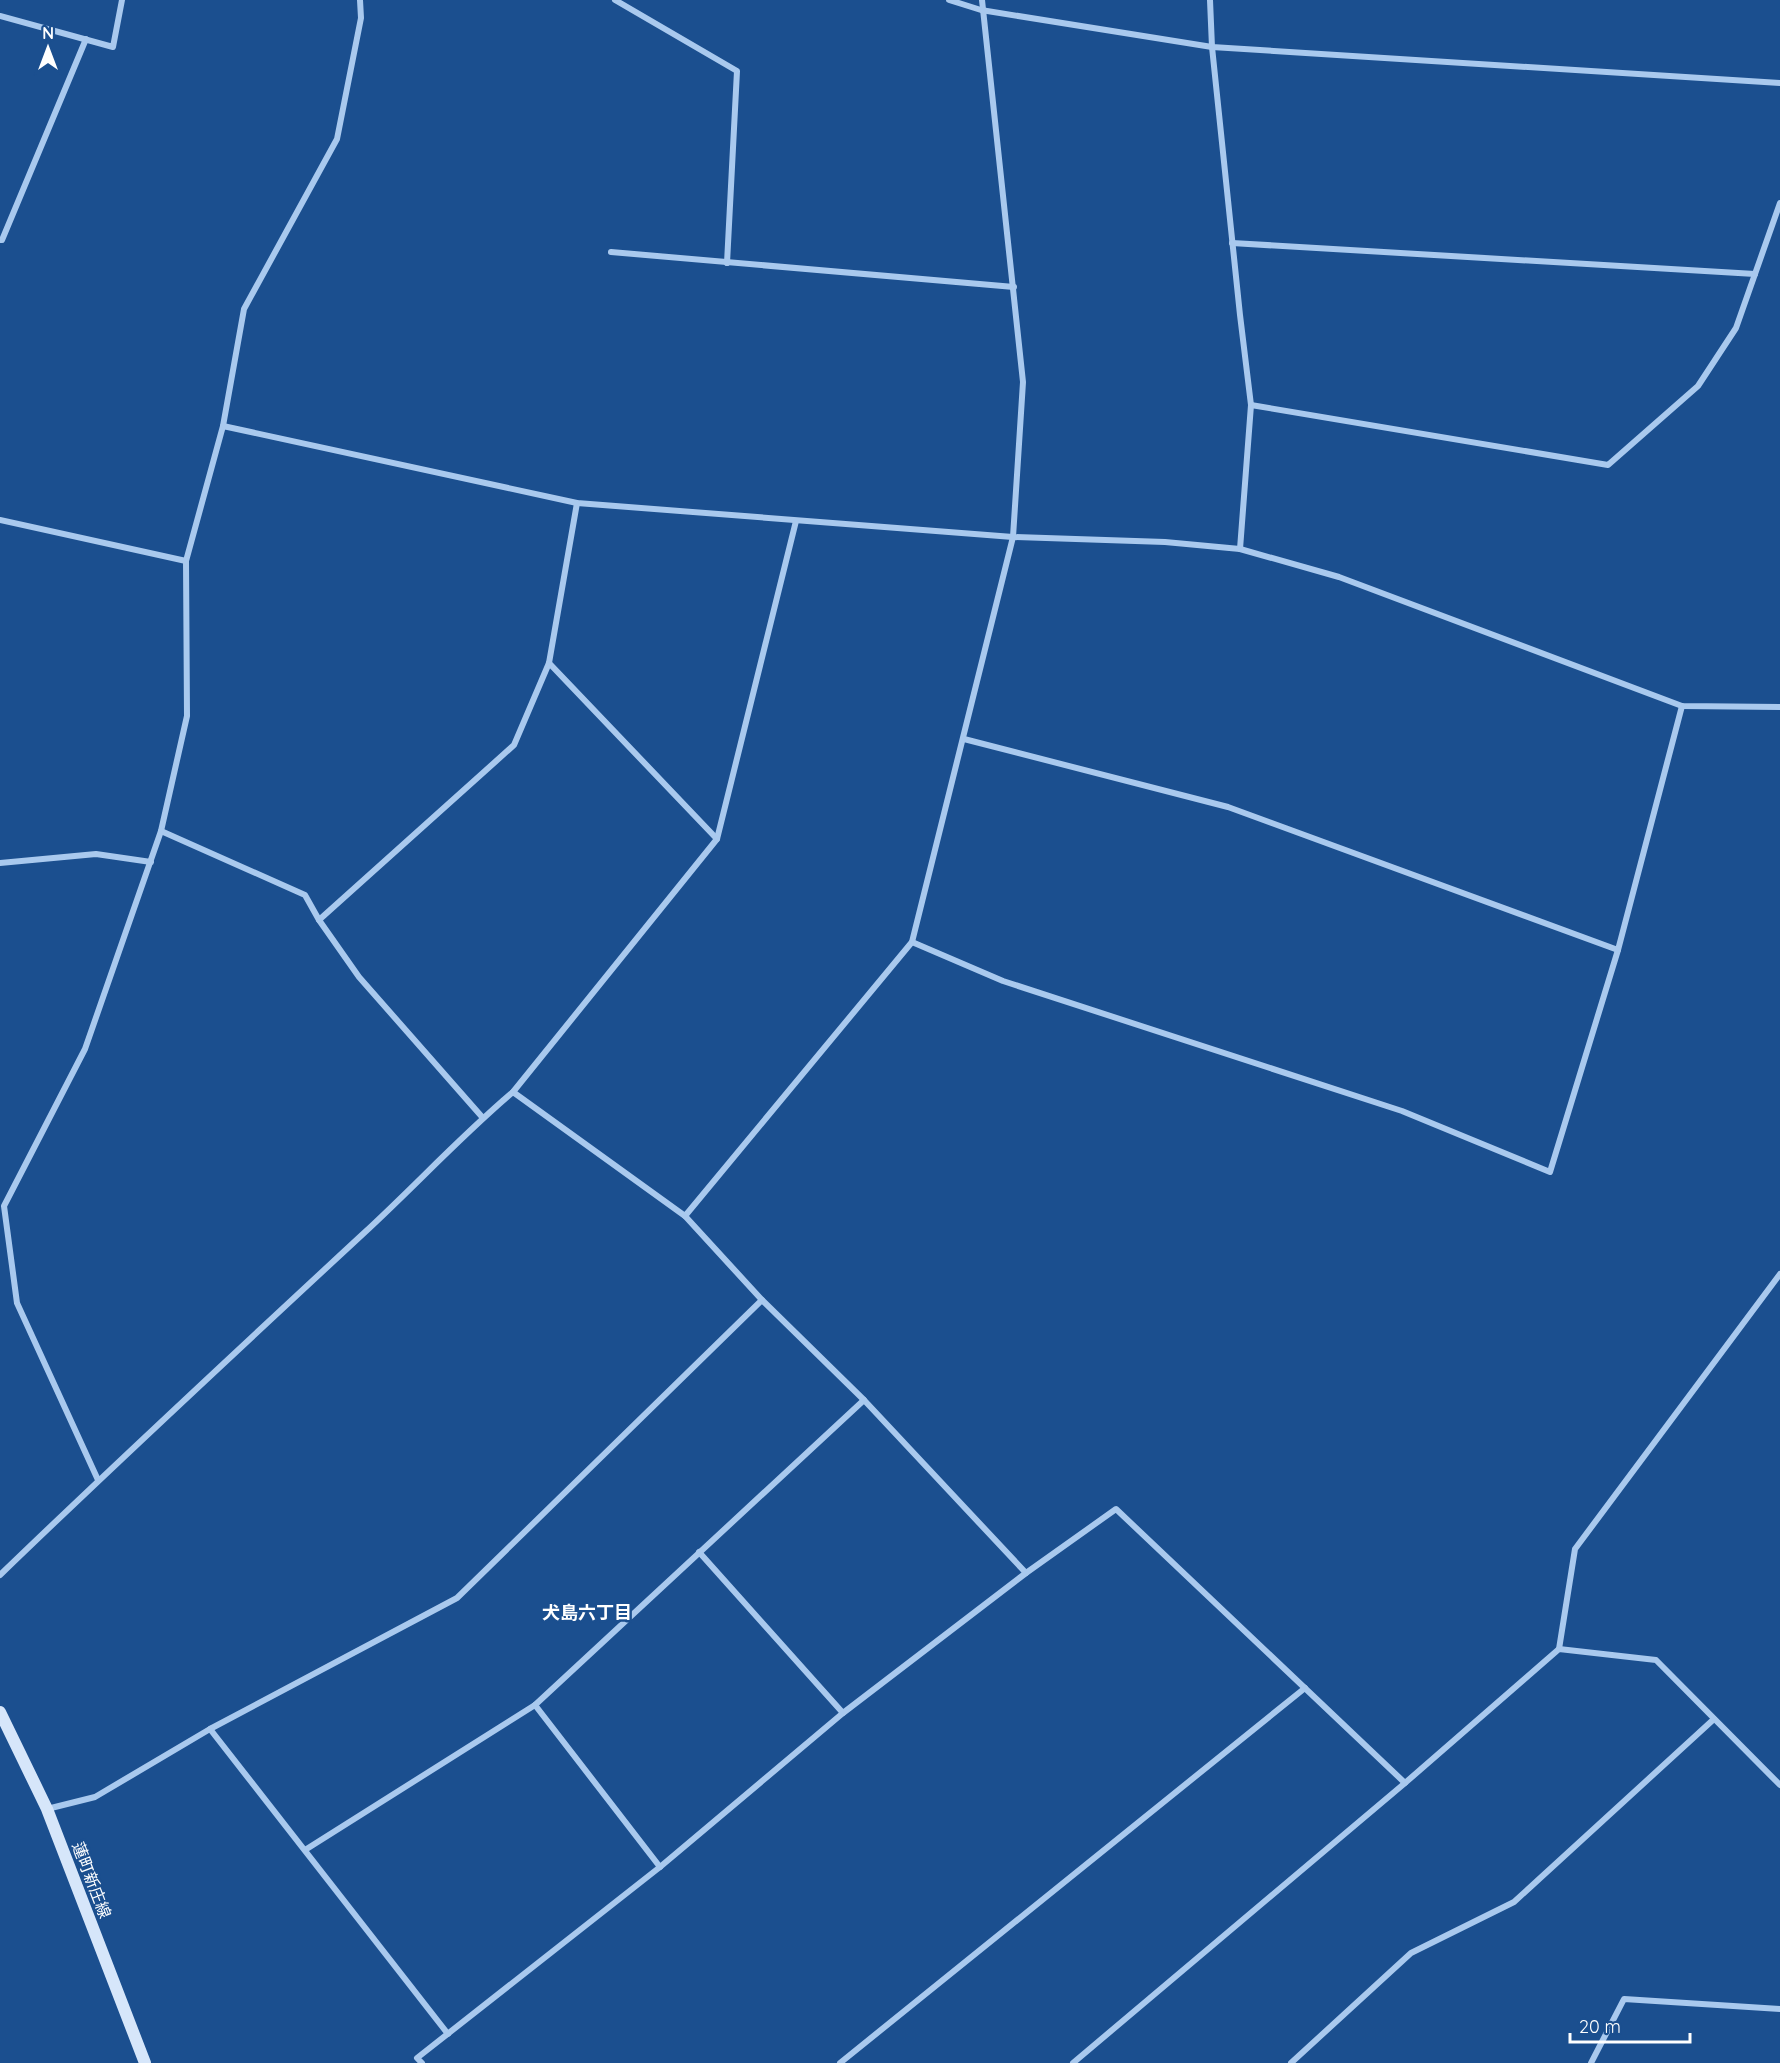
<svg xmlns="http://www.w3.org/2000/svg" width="1780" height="2063" font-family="Quicksand,'Noto Sans JP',sans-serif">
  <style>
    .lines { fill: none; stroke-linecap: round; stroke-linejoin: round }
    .minor { stroke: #a9c9ee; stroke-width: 6 }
    .secondary { stroke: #d6e6fa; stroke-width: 12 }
    .labels { text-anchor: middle; stroke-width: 5; stroke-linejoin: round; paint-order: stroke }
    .street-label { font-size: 16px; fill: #fff; stroke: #1b4f8f }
    .neighbourhood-label { font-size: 18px; font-weight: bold; fill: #fff; stroke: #1b4f8f }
  </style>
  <rect width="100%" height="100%" fill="#1b4f8f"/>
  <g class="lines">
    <g class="minor">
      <path d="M615,0L737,71L727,263"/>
      <path d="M949,0L981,10L1212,47L1780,83"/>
      <path d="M1210,0L1212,47L1240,315L1251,405L1240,549"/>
      <path d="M0,16L113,47L122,0"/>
      <path d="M0,240H2L86,39"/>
      <path d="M1232,243L1755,274"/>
      <path d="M611,252L1014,287"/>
      <path d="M1251,405L1608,465L1698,386L1736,328L1780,203"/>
      <path d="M223,426L244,309L337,139L361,18L360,0"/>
      <path d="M0,520L186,561L223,426L577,503L1013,537L1165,542L1240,549L1339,577L1682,706L1780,707"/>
      <path d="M549,663L717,839"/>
      <path d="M964,739L1228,807L1618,950"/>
      <path d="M161,831L305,895L319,920L359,977L483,1118"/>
      <path d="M0,863L96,854L151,862"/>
      <path d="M319,920L514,745L549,663L577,503"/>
      <path d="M912,942L1003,981L1402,1111L1550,1172L1618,950L1682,706"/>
      <path d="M513,1092L717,839L796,521"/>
      <path d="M685,1216L762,1300L864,1400L1026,1573"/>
      <path d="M98,1480L17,1303L4,1206L85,1049L161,831L187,716L186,561"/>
      <path d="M699,1552L843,1713"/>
      <path d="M0,1575C120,1459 242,1346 364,1233C415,1186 461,1136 513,1092L685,1216L912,942L1013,537L1023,382L982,0"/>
      <path d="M1559,1649L1575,1549L1780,1274"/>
      <path d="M535,1705L660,1867"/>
      <path d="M210,1729L448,2034"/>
      <path d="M47,1809L95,1797L210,1729L457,1598L762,1300"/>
      <path d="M305,1850L535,1705L864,1400"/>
      <path d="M422,2063L417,2058L660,1867L843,1713L1026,1573L1116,1509L1405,1783"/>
      <path d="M840,2063L1305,1688"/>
      <path d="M1073,2063L1405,1783L1559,1649L1656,1660L1780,1785"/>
      <path d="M1291,2063L1411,1953L1514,1902L1714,1719"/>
      <path d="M1591,2063L1624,1999L1780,2009"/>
    </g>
    <path class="secondary" d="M0,1712L47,1809L145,2063"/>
  </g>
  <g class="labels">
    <g class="street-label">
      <text transform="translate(92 1880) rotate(69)" y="6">蓮町新庄線</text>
    </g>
    <g class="neighbourhood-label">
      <text x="587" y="1619">犬島六丁目</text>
    </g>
  </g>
  <g transform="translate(48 48)" stroke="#1b4f8f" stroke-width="4.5" paint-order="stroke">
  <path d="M0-4.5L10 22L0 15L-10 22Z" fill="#ffffff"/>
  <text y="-9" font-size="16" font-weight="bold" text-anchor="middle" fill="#ffffff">N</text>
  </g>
  <path d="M1570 2033v9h120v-9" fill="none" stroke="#ffffff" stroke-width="3"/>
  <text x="1579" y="2033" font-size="18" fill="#ffffff" stroke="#1b4f8f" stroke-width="4.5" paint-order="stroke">20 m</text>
</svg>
